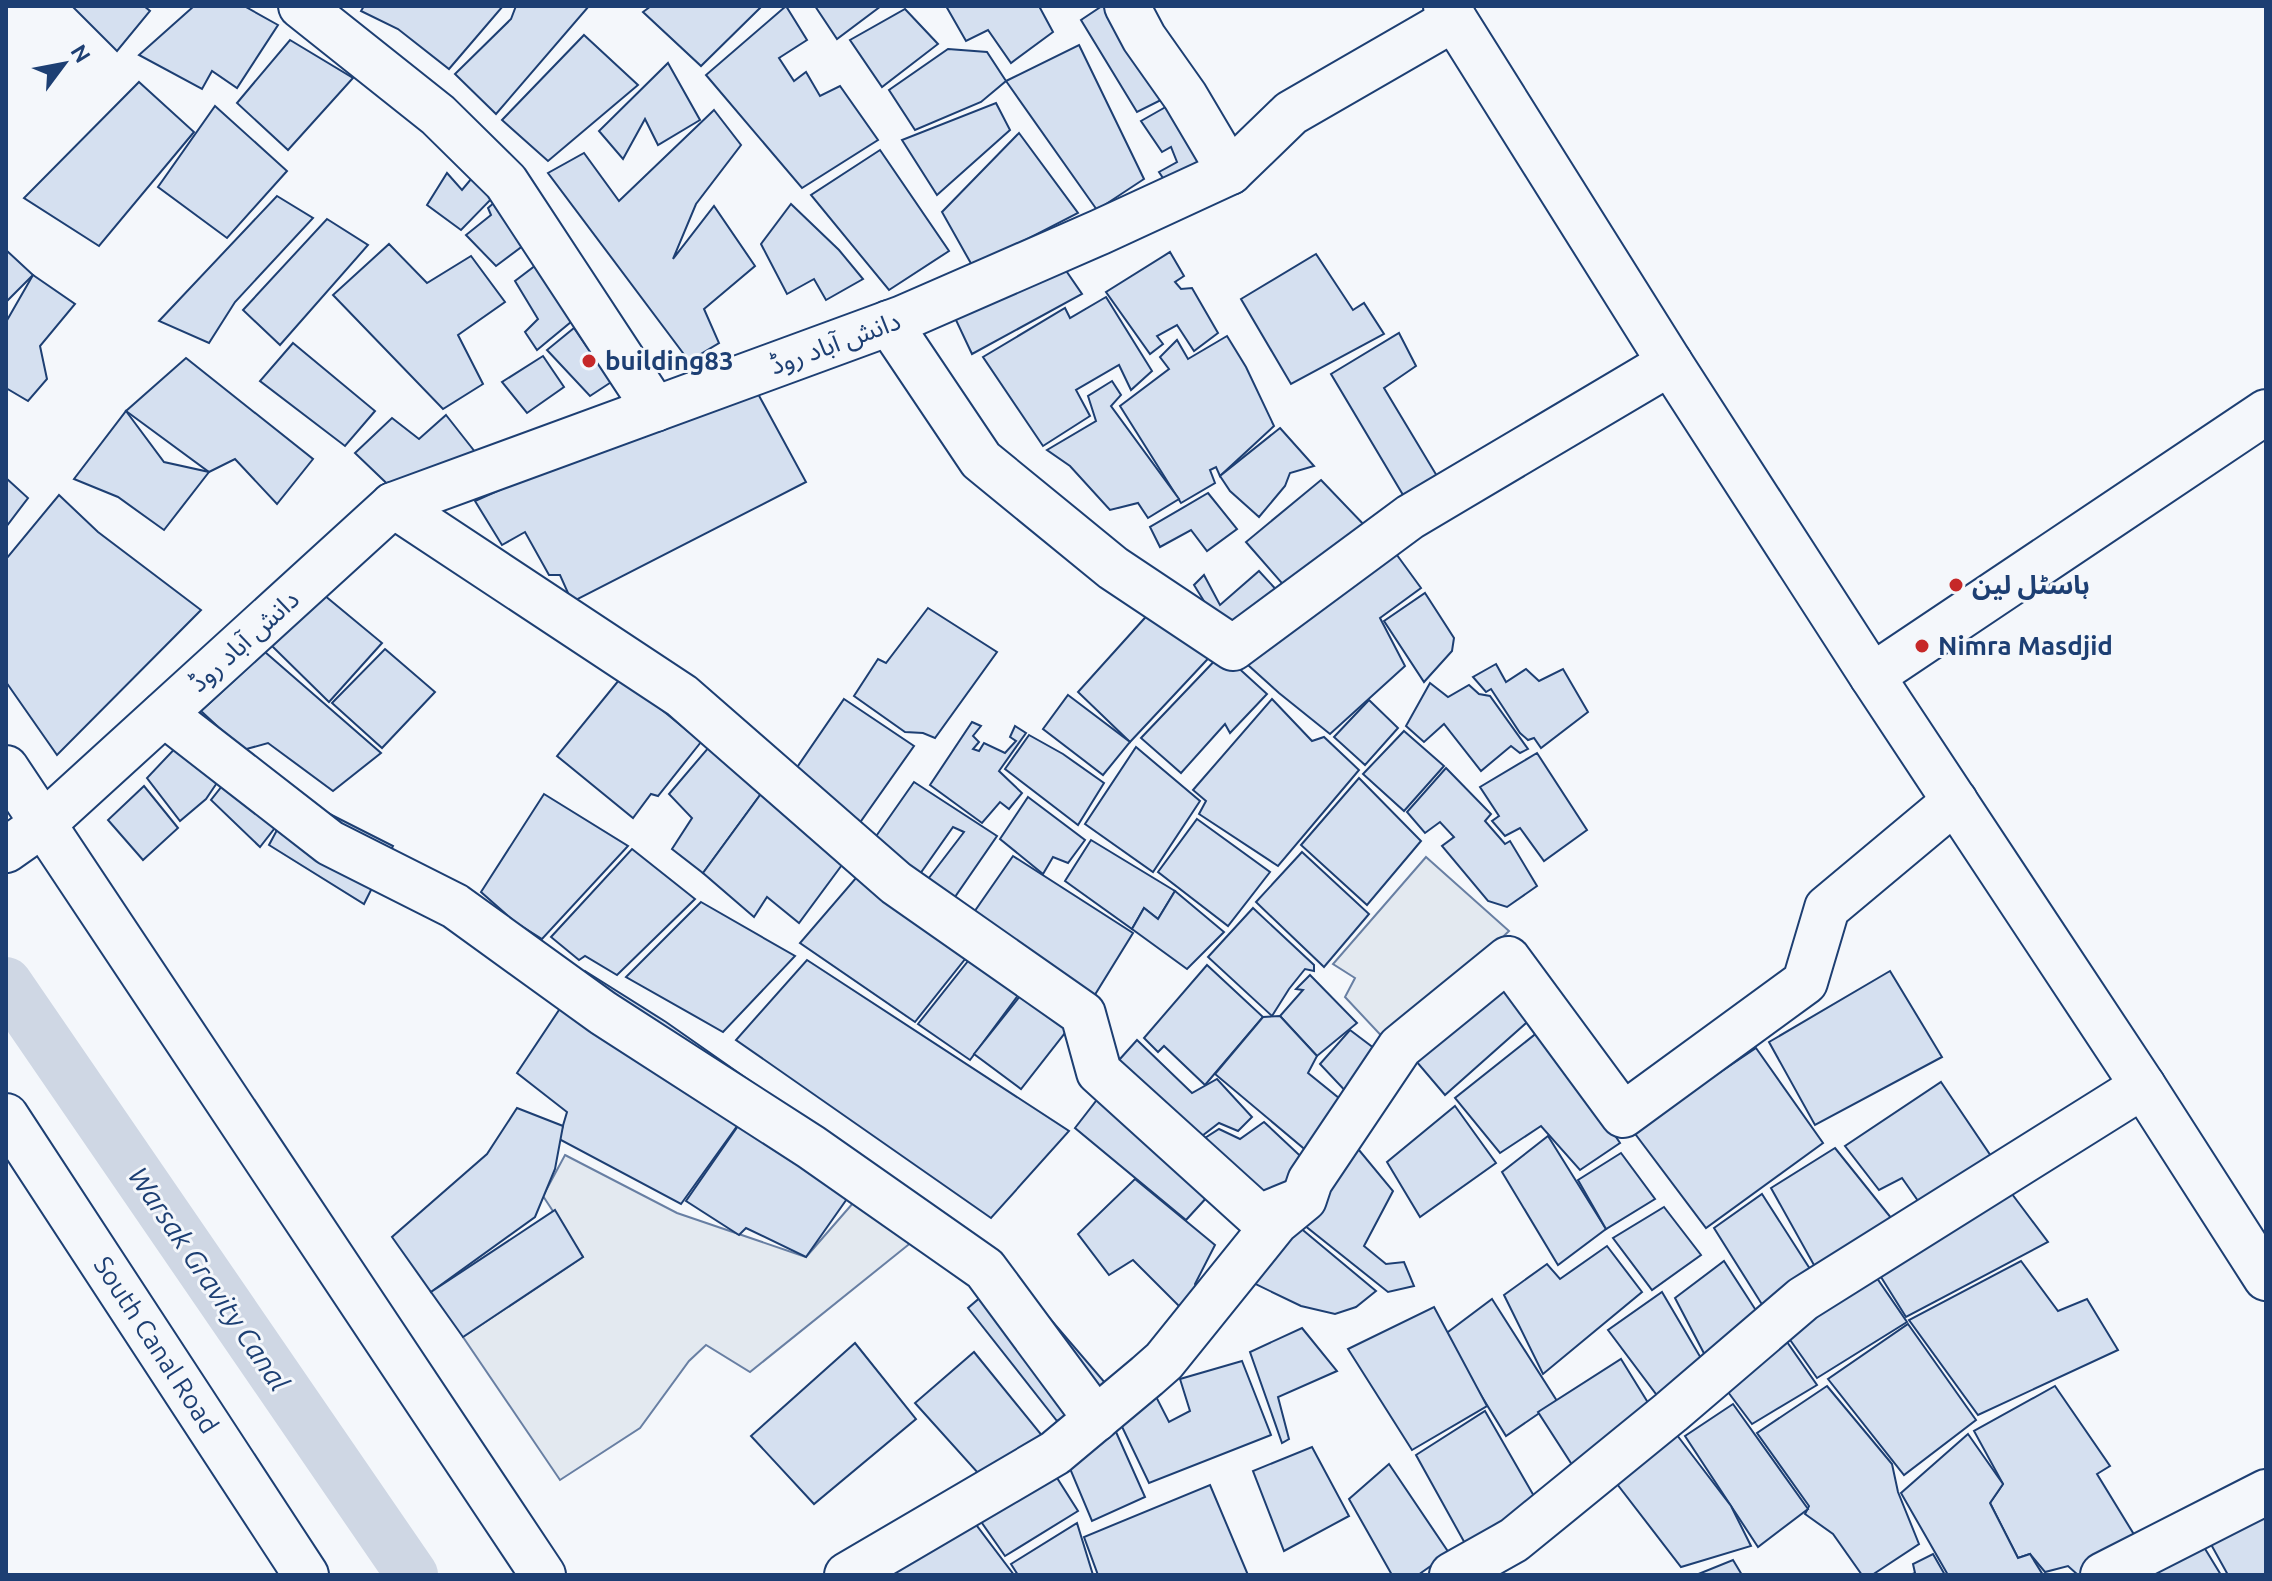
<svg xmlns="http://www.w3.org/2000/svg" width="2272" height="1581" font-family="Ubuntu,'Noto Sans Arabic',sans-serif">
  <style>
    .green { fill: #e3e9f0; stroke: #687fa3; stroke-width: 2 }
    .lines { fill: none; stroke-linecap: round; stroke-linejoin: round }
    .canal { stroke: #cfd7e4; stroke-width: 52 }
    .building { fill: #d5e0f0; stroke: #1d3f73; stroke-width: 2 }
    .minor-casing { stroke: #1d3f73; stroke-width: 48 }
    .tertiary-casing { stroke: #1d3f73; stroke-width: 48 }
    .secondary-casing { stroke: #1d3f73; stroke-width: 48 }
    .minor { stroke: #f4f7fb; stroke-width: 44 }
    .tertiary { stroke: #f4f7fb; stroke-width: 44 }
    .secondary { stroke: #f4f7fb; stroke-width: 44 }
    .poi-dot { fill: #c62828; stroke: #f4f7fb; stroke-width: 3 }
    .labels { text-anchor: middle; stroke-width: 6; stroke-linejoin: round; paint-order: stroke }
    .street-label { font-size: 26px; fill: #1d3f73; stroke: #f4f7fb }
    .poi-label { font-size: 26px; font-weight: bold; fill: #1d3f73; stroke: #f4f7fb; text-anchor: start }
    .water-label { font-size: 28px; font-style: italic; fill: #1d3f73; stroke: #f4f7fb }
  </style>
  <rect width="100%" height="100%" fill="#f4f7fb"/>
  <g class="green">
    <path d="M1426,857L1509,931L1390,1045L1345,997L1355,978L1333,964Z"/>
    <path d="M565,1155L677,1213L806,1257L874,1179L928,1229L750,1372L706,1345L689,1361L640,1428L560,1480L463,1337L583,1257L543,1196Z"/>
  </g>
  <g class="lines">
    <path class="canal" d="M6,983L412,1575"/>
  </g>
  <g class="building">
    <path d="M72,6H144L150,11L117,51Z"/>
    <path d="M194,6H244L278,25L237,88L212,71L202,89L139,55Z"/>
    <path d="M364,6H503L449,69L398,29L361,11Z"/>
    <path d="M516,6H589L496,114L455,74L511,19Z"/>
    <path d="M651,6H762L701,66L643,12Z"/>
    <path d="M786,6L807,40L779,58L794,81L806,72L820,96L840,86L878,140L802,188L706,75Z"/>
    <path d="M815,6H881L837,39Z"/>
    <path d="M946,6H1039L1053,32L1011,63L988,30L966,41Z"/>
    <path d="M1102,6H1125L1175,93L1137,112L1081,20Z"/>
    <path d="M905,9L938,44L882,87L850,40Z"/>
    <path d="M584,35L638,85L548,161L502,120Z"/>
    <path d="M290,40L353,78L288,150L237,103Z"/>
    <path d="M1079,45L1144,179L1097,210L1006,81Z"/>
    <path d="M948,49L987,52L1006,81L981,102L915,130L889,90Z"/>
    <path d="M668,63L700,120L658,145L645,119L623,159L599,131Z"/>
    <path d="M139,82L194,132L99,246L24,198Z"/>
    <path d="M1185,96L1223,160L1169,187L1159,172L1177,162L1171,147L1162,152L1141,121Z"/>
    <path d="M996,103L1010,130L937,195L902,140Z"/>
    <path d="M215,106L287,171L227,238L158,187Z"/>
    <path d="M714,110L741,145L696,204L673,259L714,206L755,266L704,309L719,343L689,361L548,173L584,153L619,201Z"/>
    <path d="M1019,133L1078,213L973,267L942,212Z"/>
    <path d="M880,150L949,251L889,290L811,195Z"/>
    <path d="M482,166L499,191L461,230L427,205L447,173L462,190Z"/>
    <path d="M505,193L536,236L496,266L466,235L491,215L488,208Z"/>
    <path d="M277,196L313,218L235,302L209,343L159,321Z"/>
    <path d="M791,204L839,250L863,279L826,300L814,279L787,294L761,244Z"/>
    <path d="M327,219L368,245L280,345L243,310Z"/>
    <path d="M389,244L427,283L471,256L505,302L458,335L483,384L443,409L333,295Z"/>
    <path d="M6,250L33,275L6,302Z"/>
    <path d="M1170,252L1184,276L1175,282L1181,289L1192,288L1218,333L1194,351L1177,325L1157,336L1163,344L1150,354L1106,292Z"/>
    <path d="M1316,254L1353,310L1364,303L1384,334L1291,384L1241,299Z"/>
    <path d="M544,259L583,312L537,350L525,332L538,319L515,281Z"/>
    <path d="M1058,259L1082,294L972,354L955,318Z"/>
    <path d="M33,275L75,304L40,346L47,379L28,401L6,388V322Z"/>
    <path d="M1106,297L1152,371L1131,390L1119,365L1076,390L1090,416L1043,446L983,357L1065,308L1070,318Z"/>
    <path d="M574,328L587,347L607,335L625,373L590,396L547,350Z"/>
    <path d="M1399,333L1416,366L1384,388L1440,481L1412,510L1331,374Z"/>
    <path d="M1227,336L1246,367L1274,426L1220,476L1216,467L1210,470L1215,483L1181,503L1120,406L1169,369L1160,357L1177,340L1188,359Z"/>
    <path d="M293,343L375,411L345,446L260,381Z"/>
    <path d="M543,356L564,387L527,413L502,382Z"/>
    <path d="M186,358L313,459L277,504L235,459L209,472L126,411Z"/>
    <path d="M1112,381L1121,395L1111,406L1179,499L1148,518L1138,503L1110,510L1070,466L1047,450L1096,421L1088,396Z"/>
    <path d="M757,392L806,482L572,602L560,575H549L525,532L502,545L475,501L640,428Z"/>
    <path d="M126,411L164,462L209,472L164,530L118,497L74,479Z"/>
    <path d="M446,415L483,462L401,497L355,453L392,418L419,439Z"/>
    <path d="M1280,428L1314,466L1290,473L1285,486L1259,517L1230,491L1220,476Z"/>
    <path d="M6,478L28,498L6,527Z"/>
    <path d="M1321,480L1367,528L1287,589L1246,542Z"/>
    <path d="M1208,493L1237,529L1207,551L1191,530L1160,547L1150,527Z"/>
    <path d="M59,495L98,532L201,610L57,755L6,682V559Z"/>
    <path d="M1386,540L1421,588L1380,618L1405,666L1330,734L1279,693L1238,656Z"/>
    <path d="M1259,571L1282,596L1228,640L1194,585L1204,575L1220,605Z"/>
    <path d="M1425,593L1454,638L1452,651L1424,682L1384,621Z"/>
    <path d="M324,595L382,643L329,702L272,646Z"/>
    <path d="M1161,600L1218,648L1130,742L1078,692Z"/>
    <path d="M928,608L997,652L935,738L923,733L905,732L854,696L878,659L886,663Z"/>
    <path d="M385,649L435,692L382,748L332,703Z"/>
    <path d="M265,652L381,753L333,791L268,743L243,750L201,711Z"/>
    <path d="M1222,653L1267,694L1230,733L1225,724L1181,773L1141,738Z"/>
    <path d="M1496,664L1506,682L1526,669L1539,681L1563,669L1588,712L1541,748L1534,738L1528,740L1520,733L1491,689L1486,692L1473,677Z"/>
    <path d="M628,669L666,702L661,709L701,742L658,796L651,794L633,818L557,756Z"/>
    <path d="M1430,683L1448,697L1469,685L1479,694L1490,696L1528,749L1520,753L1511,746L1481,771L1444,724L1424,742L1406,726Z"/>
    <path d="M1068,695L1130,742L1103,775L1043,729Z"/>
    <path d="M844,699L914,746L854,831L789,779Z"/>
    <path d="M1272,699L1312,741L1324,737L1359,770L1278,866L1199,814L1206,801L1193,790Z"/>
    <path d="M1369,700L1398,728L1365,765L1334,737Z"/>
    <path d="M201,721L223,774L206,799L180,821L147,778Z"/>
    <path d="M972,722L981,726L973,736L979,742L973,749L979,751L984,743L1005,753L1016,741L1010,737L1015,726L1026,733L999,771L1022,793L1009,809L1000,802L982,823L930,785Z"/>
    <path d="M1404,731L1444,766L1404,811L1363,774Z"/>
    <path d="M1029,735L1063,754L1104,783L1078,825L1005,769Z"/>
    <path d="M715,740L771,780L703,873L672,849L692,818L669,794Z"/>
    <path d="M1136,747L1200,801L1153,872L1085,824Z"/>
    <path d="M1537,753L1587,830L1544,861L1520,828L1505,836L1492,821L1499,816L1480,787Z"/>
    <path d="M259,760L299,797L260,847L211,800L226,781L234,785Z"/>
    <path d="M1446,768L1491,814L1485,821L1505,844L1510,841L1537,886L1507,907L1488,901L1442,846L1454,837L1440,822L1425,833L1407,812Z"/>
    <path d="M1359,778L1421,841L1367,905L1301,845Z"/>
    <path d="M771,780L853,850L799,923L767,897L754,917L703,873Z"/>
    <path d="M914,782L997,836L948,907L922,887L964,832L953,827L915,881L872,842Z"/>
    <path d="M144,786L178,828L143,860L108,820Z"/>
    <path d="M544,794L628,846L542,939L515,922L481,892Z"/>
    <path d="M1028,797L1085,840L1068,863L1053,857L1043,874L1000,839Z"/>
    <path d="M302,800L393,846L364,904L269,845L277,830Z"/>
    <path d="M1197,819L1270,872L1228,926L1158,872Z"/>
    <path d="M1091,840L1175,891L1158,919L1144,908L1132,929L1065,881Z"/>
    <path d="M632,849L695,899L617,975L585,956L579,960L551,937Z"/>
    <path d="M1302,852L1369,914L1324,967L1256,902Z"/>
    <path d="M1013,856L1133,933L1083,1014L963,928Z"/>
    <path d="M868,864L981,939L915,1022L800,943Z"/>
    <path d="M1175,891L1224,932L1187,969L1132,929L1144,908L1158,919Z"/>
    <path d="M701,902L795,956L723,1032L626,977Z"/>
    <path d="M1253,908L1314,965V971L1305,969L1289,989L1272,1016L1208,957Z"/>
    <path d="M976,951L1028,982L970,1060L918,1024Z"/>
    <path d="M807,960L1069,1131L991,1218L736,1040Z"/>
    <path d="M1207,965L1263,1017L1205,1085L1164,1046L1158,1052L1144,1038Z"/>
    <path d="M585,971L666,1022L763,1090L681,1204L559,1139L567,1112L517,1073Z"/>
    <path d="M1890,971L1942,1057L1815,1125L1769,1042Z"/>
    <path d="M1310,975L1357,1023L1317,1056L1280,1016L1303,990L1296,989Z"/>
    <path d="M1508,980L1534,1016L1445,1095L1410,1054Z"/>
    <path d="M1032,981L1079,1015L1021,1089L974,1054Z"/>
    <path d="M1280,1016L1317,1056L1308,1073L1345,1103L1308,1152L1215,1074L1263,1017Z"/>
    <path d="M1543,1028L1620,1143L1580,1170L1541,1126L1500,1153L1455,1098Z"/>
    <path d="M1350,1030L1383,1055L1351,1097L1320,1064Z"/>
    <path d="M1137,1040L1192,1093L1217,1079L1252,1117L1238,1131L1219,1123L1198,1139L1111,1069Z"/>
    <path d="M1756,1048L1823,1143L1706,1228L1633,1131Z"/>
    <path d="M1941,1082L1997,1165L1923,1208L1902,1178L1879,1190L1845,1146Z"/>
    <path d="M763,1090L868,1169L806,1257L746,1228L739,1235L686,1201Z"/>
    <path d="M1103,1092L1220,1183L1186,1220L1075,1128Z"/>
    <path d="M1455,1106L1496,1163L1420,1217L1387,1162Z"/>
    <path d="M517,1108L563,1126L555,1169L535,1217L431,1292L392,1237L487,1154Z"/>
    <path d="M1264,1122L1311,1166L1270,1208L1194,1145L1219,1129L1240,1139Z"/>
    <path d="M1548,1136L1606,1229L1558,1265L1502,1172Z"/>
    <path d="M1354,1144L1393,1191L1364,1246L1386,1264L1404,1262L1414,1286L1388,1292L1299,1221Z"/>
    <path d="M1835,1148L1900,1229L1819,1274L1771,1188Z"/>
    <path d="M1621,1153L1655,1199L1606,1229L1578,1180Z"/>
    <path d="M1135,1179L1215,1245L1195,1284L1203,1303L1191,1318L1133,1260L1109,1275L1078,1234Z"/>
    <path d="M2003,1182L2048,1242L1906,1317L1871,1261Z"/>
    <path d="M1762,1194L1819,1283L1768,1314L1714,1228Z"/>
    <path d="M1664,1207L1701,1255L1652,1290L1613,1238Z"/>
    <path d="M555,1210L583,1257L463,1337L431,1292Z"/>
    <path d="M1292,1221L1376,1291L1356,1307L1335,1314L1301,1306L1243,1278Z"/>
    <path d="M1607,1246L1642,1292L1543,1374L1504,1295L1547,1264L1560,1279Z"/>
    <path d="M1724,1261L1757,1312L1707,1359L1675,1298Z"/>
    <path d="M2021,1261L2058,1311L2087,1299L2118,1350L1978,1415L1909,1320Z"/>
    <path d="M1870,1268L1907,1322L1817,1378L1781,1327Z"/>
    <path d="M1010,1272L1112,1391L1057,1421L968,1308Z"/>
    <path d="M1662,1292L1705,1365L1662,1402L1608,1330Z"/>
    <path d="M1492,1299L1557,1401L1506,1436L1444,1335Z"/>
    <path d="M1434,1307L1487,1406L1412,1450L1348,1349Z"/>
    <path d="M1908,1324L1976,1420L1904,1475L1828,1379Z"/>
    <path d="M1302,1328L1337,1371L1278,1397L1289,1439L1282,1443L1250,1352Z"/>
    <path d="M1778,1329L1817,1385L1752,1424L1719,1380Z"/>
    <path d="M855,1343L916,1419L814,1504L751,1436Z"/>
    <path d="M974,1352L1044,1438L987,1483L915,1403Z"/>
    <path d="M1621,1359L1655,1414L1578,1474L1538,1412Z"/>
    <path d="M1242,1361L1271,1435L1149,1483L1114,1410L1148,1381L1169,1422L1190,1411L1180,1379Z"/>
    <path d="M1827,1386L1892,1464L1898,1492L1919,1544L1872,1575H1862L1833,1534L1805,1514L1809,1506L1757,1433Z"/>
    <path d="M2055,1386L2110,1466L2097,1474L2138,1541L2085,1575H2078L2068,1566L2045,1572L2030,1554L2018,1558L1990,1503L2003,1484L1974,1431Z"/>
    <path d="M1733,1404L1808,1509L1758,1547L1685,1436Z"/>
    <path d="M1485,1411L1542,1510L1467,1547L1416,1455Z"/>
    <path d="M1667,1422L1731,1506L1751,1546L1681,1567L1607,1471Z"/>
    <path d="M1112,1423L1145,1497L1092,1521L1063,1452Z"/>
    <path d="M1968,1434L2003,1484L1990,1503L2018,1558L2030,1554L2043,1575H1948L1901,1493Z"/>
    <path d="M1312,1447L1349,1516L1284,1551L1253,1471Z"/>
    <path d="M1045,1459L1078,1511L1005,1556L968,1503Z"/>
    <path d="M1389,1464L1449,1553L1418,1575H1392L1349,1499Z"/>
    <path d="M1210,1485L1248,1575H1098L1084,1537Z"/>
    <path d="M2266,1499V1575H2228L2203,1530Z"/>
    <path d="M968,1514L1014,1575H896L878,1556Z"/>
    <path d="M1077,1523L1093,1575H1018L1011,1564Z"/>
    <path d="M2196,1534L2221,1575H2149Z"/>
    <path d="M1933,1554L1945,1575H1910L1915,1573L1913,1564Z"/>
    <path d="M1733,1560L1742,1575H1696Z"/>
  </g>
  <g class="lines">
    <defs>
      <g id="minor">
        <path d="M301,6L438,115L506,182L655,409"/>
        <path d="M1127,6L1144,38L1185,96L1230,172"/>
        <path d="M889,323L981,460L1113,568L1233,648L1410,517L1670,363"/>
        <path d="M393,505L682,696L896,883L1083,1014L1099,1072L1259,1217L1298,1201"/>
        <path d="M1872,676L2266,412"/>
        <path d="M164,714L330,843L455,906L603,1013L811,1147L985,1269L1096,1419"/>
        <path d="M43,824L393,505L903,318L1100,232L1230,172L1291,113L1454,19"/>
        <path d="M847,1575L1055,1453L1147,1376L1164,1361L1276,1222L1304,1199L1310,1181L1400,1047L1508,959L1623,1115L1805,982L1827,908L1955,801"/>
        <path d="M1452,1575L1514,1540L1671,1412L1803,1299L2143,1086"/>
        <path d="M2103,1575L2266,1492"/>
      </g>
      <path id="tertiary" d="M1446,6L1670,363L1872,676L2143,1086L2266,1278"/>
      <g id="secondary">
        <path d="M6,768L543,1575"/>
        <path d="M6,850L43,824"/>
        <path d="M6,1116L306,1575"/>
      </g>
    </defs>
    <use href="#minor" class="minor-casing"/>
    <use href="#tertiary" class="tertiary-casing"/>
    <use href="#secondary" class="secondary-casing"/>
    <use href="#minor" class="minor"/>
    <use href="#tertiary" class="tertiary"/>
    <use href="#secondary" class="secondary"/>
  </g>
  <g class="poi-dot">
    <circle cx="589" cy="361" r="8"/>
    <circle cx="1956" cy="585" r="8"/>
    <circle cx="1922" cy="646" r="8"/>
  </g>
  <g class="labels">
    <g class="street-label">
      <text transform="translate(835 343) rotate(-20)" y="9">دانش آباد روڈ</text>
      <text transform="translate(244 641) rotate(-42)" y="9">دانش آباد روڈ</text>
      <text transform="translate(156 1345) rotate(57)" y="9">South Canal Road</text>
    </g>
    <g class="poi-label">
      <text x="605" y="370">building83</text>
      <text x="1972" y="594">ہاسٹل لین</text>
      <text x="1938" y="655">Nimra Masdjid</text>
    </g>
    <g class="water-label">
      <text transform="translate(209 1279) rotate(56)" y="10">Warsak Gravity Canal</text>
    </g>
  </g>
  <rect width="2272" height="1581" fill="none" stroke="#1d3f73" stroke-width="16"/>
  <g transform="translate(64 64) rotate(58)" stroke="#f4f7fb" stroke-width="6" paint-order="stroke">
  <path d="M0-6L14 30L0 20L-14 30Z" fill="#1d3f73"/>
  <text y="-12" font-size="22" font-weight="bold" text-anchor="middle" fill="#1d3f73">N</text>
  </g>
</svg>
